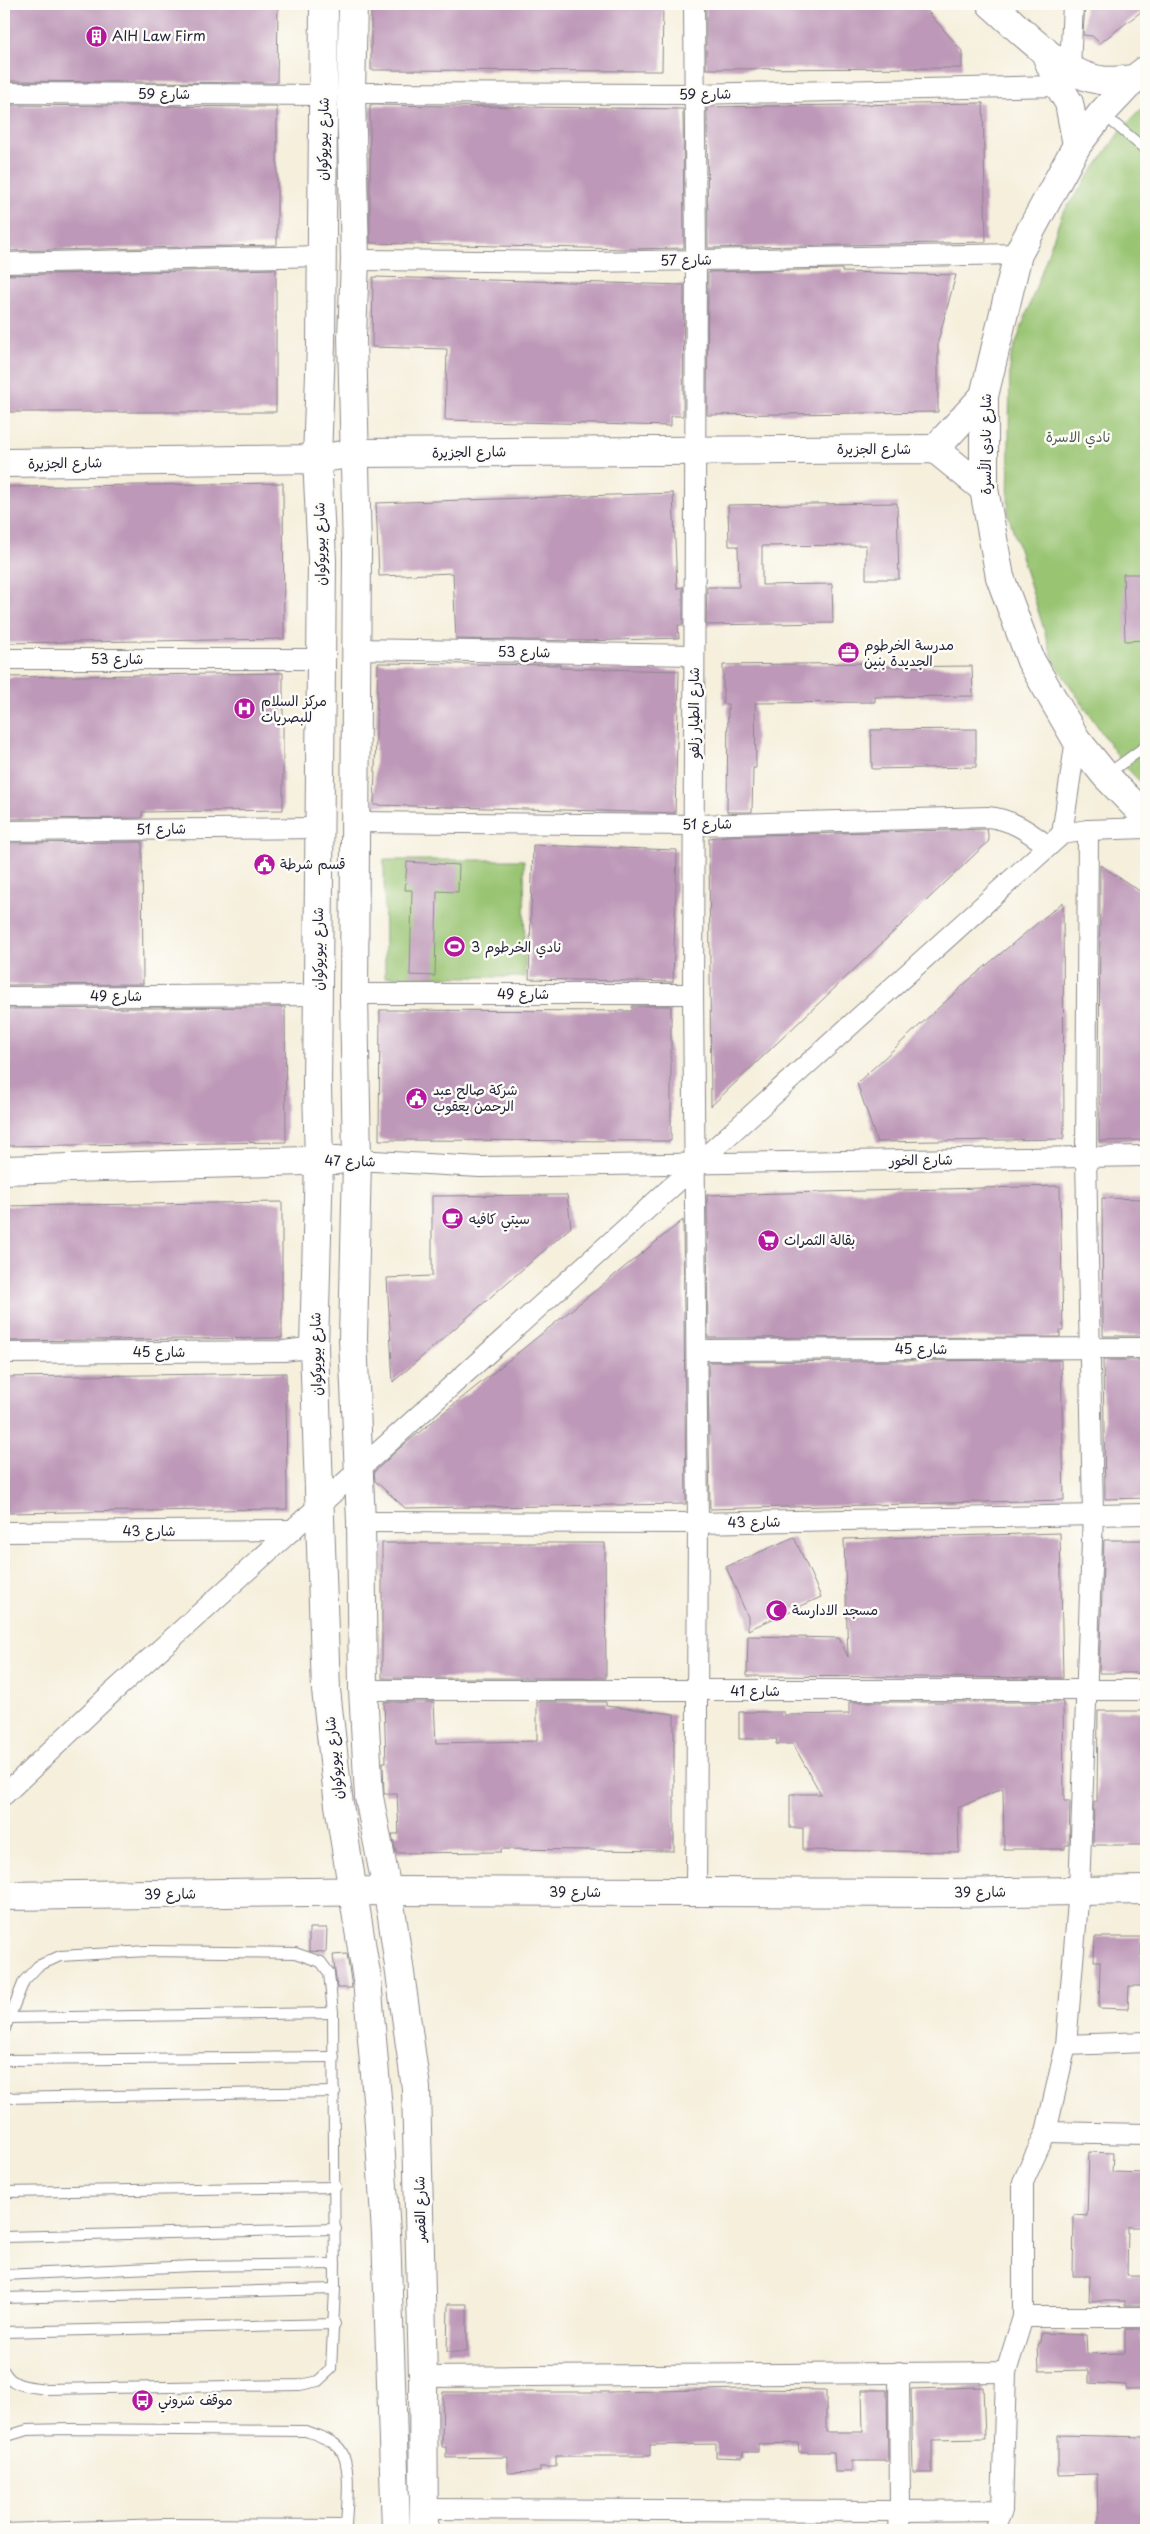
<svg xmlns="http://www.w3.org/2000/svg" width="1150" height="2534" font-family="'Playpen Sans','Playpen Sans Arabic',sans-serif">
  <style>
    .green { fill: #99c472; stroke: #5e7356 }
    .building { fill: #bd98b8 }
    .lines { fill: none; stroke-linecap: round; stroke-linejoin: round }
    .lane-casing { stroke: #8c888c; stroke-width: 12 }
    .street-casing { stroke: #8c888c; stroke-width: 22 }
    .secondary-casing { stroke: #8c888c; stroke-width: 30 }
    .lane { stroke: #fff; stroke-width: 10 }
    .street { stroke: #fff; stroke-width: 20 }
    .secondary { stroke: #fff; stroke-width: 28 }
    .labels { text-anchor: middle; stroke-width: 5; stroke-linejoin: round; paint-order: stroke }
    .poi-label { font-size: 14px; fill: #22223b; stroke: #fdfcf7; text-anchor: start }
    .street-label { font-size: 14px; fill: #22223b; stroke: #fdfcf7 }
    .park-label { font-size: 14px; fill: #4c5b4e; stroke: #fdfcf7 }
  </style>
  <rect width="100%" height="100%" fill="#fdfcf7"/>
  <filter id="ink" filterUnits="userSpaceOnUse"><feTurbulence type="fractalNoise" baseFrequency=".02" numOctaves="2"/><feDisplacementMap in="SourceGraphic" scale="10" xChannelSelector="R" yChannelSelector="G"/><feConvolveMatrix kernelMatrix="1 2 1 2 8 2 1 2 1" color-interpolation-filters="sRGB"/></filter>
  <filter id="wash" filterUnits="userSpaceOnUse"><feTurbulence type="fractalNoise" baseFrequency=".0096" numOctaves="4" result="noise"/><feDisplacementMap in="SourceGraphic" scale="20" xChannelSelector="R" yChannelSelector="G"/><feGaussianBlur stdDeviation="1.12" result="paint"/><feColorMatrix in="noise" values="0 0 0 0 0 0 0 0 0 0 0 0 0 0 0 0 0 1.4 0 .05"/><feComposite in="paint" operator="in"/></filter>
  <g filter="url(#wash)">
    <rect width="100%" height="100%" fill="#f5efdc"/>
    <g class="green">
      <path d="M1146,104V788L1123,764L1054,662L1008,514L1010,360L1062,214L1121,130Z"/>
      <path d="M384,860H524L525,977H385Z"/>
    </g>
    <g id="blocks">
      <g class="building">
        <path d="M4,4H278L277,83L4,81Z"/>
        <path d="M371,4H663L662,71L371,70Z"/>
        <path d="M896,4L923,6L962,51V68L706,69V5Z"/>
        <path d="M1085,4H1146V8L1100,43L1092,36L1083,35Z"/>
        <path d="M983,103L986,242L708,248L707,107Z"/>
        <path d="M4,105L277,107V245L4,251Z"/>
        <path d="M370,105L683,109L684,248L627,249L370,243Z"/>
        <path d="M276,269V412H4V275Z"/>
        <path d="M842,269V272L956,275L938,341V412L707,415L708,272Z"/>
        <path d="M373,277L684,285L683,416H671V426L445,420L447,349L372,347Z"/>
        <path d="M283,483L284,639L4,643V487Z"/>
        <path d="M673,493L677,588L683,587V625H678L679,638L586,641L456,639L453,573L379,576L376,503Z"/>
        <path d="M897,503L899,579H866V545L762,546V585L832,584L833,623L706,625L707,587H739L738,546H729L728,505Z"/>
        <path d="M1123,574H1146V640L1125,641Z"/>
        <path d="M378,663L560,665V668L679,671L675,813L374,805Z"/>
        <path d="M875,663V667L972,666L973,696L875,697V702L755,703L756,768H753L752,812H727L728,704H723V665Z"/>
        <path d="M283,673V810L142,812V818L4,819V677Z"/>
        <path d="M976,729V767L872,769L871,730Z"/>
        <path d="M987,829L989,841L711,1106L709,838L726,836Z"/>
        <path d="M142,842L143,984L4,985V843Z"/>
        <path d="M533,845L677,850L673,982L529,979Z"/>
        <path d="M407,862L459,865L458,892L437,891L435,976L410,975L412,890H405Z"/>
        <path d="M1100,865L1146,895V1140L1099,1141Z"/>
        <path d="M1063,902L1064,1139L877,1142L857,1083L970,979Z"/>
        <path d="M632,1006H671V1141L379,1140L380,1010L632,1011Z"/>
        <path d="M285,1007L286,1142L4,1146V1009Z"/>
        <path d="M1060,1186L1063,1331H1060V1337L708,1338L707,1195Z"/>
        <path d="M567,1195L571,1227L393,1382L387,1278L432,1276V1196Z"/>
        <path d="M1102,1198L1146,1199V1336H1103Z"/>
        <path d="M282,1202V1338L4,1341V1206Z"/>
        <path d="M683,1220L686,1504L405,1508L375,1481L374,1472L401,1447Z"/>
        <path d="M1061,1360L1064,1500L710,1509L708,1362Z"/>
        <path d="M1103,1360H1146V1498L1105,1499Z"/>
        <path d="M286,1373L287,1509L4,1513V1377Z"/>
        <path d="M1060,1533L1063,1678L747,1676L748,1636L839,1638L848,1657L844,1539Z"/>
        <path d="M794,1537L821,1597L748,1630V1617L726,1567Z"/>
        <path d="M1104,1540H1146V1673H1099Z"/>
        <path d="M382,1543H605L606,1678H382Z"/>
        <path d="M384,1702H434L436,1743L537,1741V1702H606V1706L674,1714V1851L501,1849V1852L396,1853L392,1834H399L397,1794H384L383,1762H386Z"/>
        <path d="M849,1702H1063L1064,1801H1070L1069,1845H1065V1849H1004L1003,1788L958,1808L959,1852L803,1850V1828H790V1794H821L793,1744H776L777,1739H739V1712H784V1715L849,1714Z"/>
        <path d="M1098,1711H1146V1845H1093L1094,1802H1097Z"/>
        <path d="M309,1928H327L326,1952L309,1951Z"/>
        <path d="M1095,1937H1141V1956H1146V1986H1129L1128,2009L1099,2008L1100,1961H1094Z"/>
        <path d="M347,1954L352,1988H337L333,1955Z"/>
        <path d="M1089,2152L1113,2153L1112,2172L1146,2173V2227H1128L1127,2275H1146V2302H1141V2305H1125V2301H1089L1090,2276H1073L1074,2215L1087,2216Z"/>
        <path d="M448,2304H467V2352H447Z"/>
        <path d="M1125,2329H1141L1142,2354H1146V2386H1141V2389H1126V2385L1089,2383V2370L1039,2371L1038,2344H1040L1041,2333L1086,2335L1087,2354L1125,2353Z"/>
        <path d="M983,2387L985,2439L932,2440V2473H913L911,2389Z"/>
        <path d="M746,2389L826,2390V2432H863L862,2390H887L888,2461H852V2472H835L834,2452H799L798,2443L758,2444V2452H743V2458L716,2457V2444L650,2445V2456H556V2467H540V2472L508,2473V2457L446,2458V2447H442L443,2392H612Z"/>
        <path d="M1058,2435L1146,2437V2530H1098L1097,2474L1058,2475Z"/>
      </g>
    </g>
  </g>
  <g filter="url(#ink)">
    <use href="#blocks" fill-opacity="0" stroke="#8c888c" stroke-width="1"/>
    <g class="lines">
      <defs>
        <g id="lane">
          <path d="M1103,114L1146,150"/>
          <path d="M1106,775L1146,746"/>
          <path d="M7,2018L333,2013"/>
          <path d="M4,2031L24,1981L38,1966L60,1956L147,1951L295,1953L321,1962L329,1973L333,2013L335,2289L331,2369L318,2381L300,2385L45,2389C29,2386 12,2387 4,2371"/>
          <path d="M4,2060L334,2057"/>
          <path d="M4,2098L335,2092"/>
          <path d="M4,2192L336,2187"/>
          <path d="M4,2237L336,2229"/>
          <path d="M4,2275L193,2266L335,2264"/>
          <path d="M4,2298L335,2289"/>
          <path d="M4,2332L335,2324"/>
          <path d="M4,2437L27,2430L69,2429L306,2431C317,2435 333,2440 340,2449C353,2466 346,2509 346,2530"/>
          <path d="M4,2529L165,2524L346,2525"/>
        </g>
        <g id="street">
          <path d="M694,4L696,260L693,994L698,1523L696,1893"/>
          <path d="M1070,68L1073,4"/>
          <path d="M4,93L324,95"/>
          <path d="M351,93L694,94L1059,86"/>
          <path d="M355,260L590,262L1018,254"/>
          <path d="M4,263L322,256"/>
          <path d="M355,649L694,655"/>
          <path d="M4,659H319"/>
          <path d="M356,822L695,825L988,817C1012,819 1029,832 1048,846"/>
          <path d="M4,831L319,828"/>
          <path d="M1062,834L1076,739"/>
          <path d="M354,994H693"/>
          <path d="M4,997L318,995"/>
          <path d="M357,1160L480,1167L1146,1156"/>
          <path d="M697,1350L1146,1348"/>
          <path d="M4,1353L284,1351L314,1347"/>
          <path d="M361,1522L698,1523L1146,1514"/>
          <path d="M4,1532L293,1530"/>
          <path d="M363,1690H1146"/>
          <path d="M4,1795L103,1701L1062,834L1088,830L1146,828"/>
          <path d="M1066,2045L1146,2042"/>
          <path d="M1046,2132L1146,2134"/>
          <path d="M1023,2317V2182L1046,2132L1066,2045L1079,1890L1093,1514L1086,1157L1088,830"/>
          <path d="M899,2372L900,2511L1002,2510L1006,2372"/>
          <path d="M423,2377L1006,2372L1023,2317H1146"/>
          <path d="M423,2509L900,2511L899,2530"/>
          <path d="M994,2530L1002,2510"/>
        </g>
        <g id="secondary">
          <path d="M324,4L321,344L317,459L322,560L317,1088L319,1161L314,1347L326,1690L339,1805L367,1980L378,2110L386,2233L396,2530"/>
          <path d="M353,4L351,93L355,260L352,337L357,551L354,994L357,1160L353,1339L361,1522L363,1690L369,1797L392,1916L416,2088L423,2377L424,2530"/>
          <path d="M991,4C1019,28 1062,75 1100,80C1111,82 1123,80 1134,79"/>
          <path d="M1044,50L1059,86L1069,103L1077,145"/>
          <path d="M1146,70L1134,79L1102,113L1077,145L1018,254L984,396V489L1000,577L1031,661L1076,739L1106,776L1146,817"/>
          <path d="M935,449L984,396"/>
          <path d="M4,463L317,459L355,453L935,449L984,489"/>
          <path d="M4,1170L338,1160"/>
          <path d="M4,1896L386,1891L950,1893L1146,1890"/>
        </g>
      </defs>
      <use href="#lane" class="lane-casing"/>
      <use href="#street" class="street-casing"/>
      <use href="#secondary" class="secondary-casing"/>
      <use href="#lane" class="lane"/>
      <use href="#street" class="street"/>
      <use href="#secondary" class="secondary"/>
    </g>
  </g>
  <defs>
    <symbol id="building-disc" viewBox="-11 -11 22 22"><circle r="9.5" fill="#b5179e" stroke="#fdfcf7"/><path d="M-4-6H4V6H1V3H-1V6H-4ZM-2.5-4.3h1.7v1.8h-1.7ZM.8-4.3h1.7v1.8H.8ZM-2.5-1h1.7V.8h-1.7ZM.8-1h1.7V.8H.8Z" fill="#fff"/></symbol>
    <symbol id="office-disc" viewBox="-11 -11 22 22"><circle r="9.5" fill="#b5179e" stroke="#fdfcf7"/><path d="M-6-3h4V-5.5h4V-3h4V5H-6ZM-1-4.5V-3h2v-1.5ZM-6 0V1H6V0Z" fill="#fff"/></symbol>
    <symbol id="hospital-disc" viewBox="-11 -11 22 22"><circle r="9.5" fill="#b5179e" stroke="#fdfcf7"/><path d="M-5-5h3v3.5h4V-5h3V5h-3V1.5h-4V5h-3Z" fill="#fff"/></symbol>
    <symbol id="civic-disc" viewBox="-11 -11 22 22"><circle r="9.5" fill="#b5179e" stroke="#fdfcf7"/><path d="M-.6-6.5H3V-4.5H.6V-3L4-1V1h2V6H-6V1h2V-1L-.6-3ZM-1.2 2.5V6h2.4V2.5Z" fill="#fff"/></symbol>
    <symbol id="stadium-disc" viewBox="-11 -11 22 22"><circle r="9.5" fill="#b5179e" stroke="#fdfcf7"/><path d="M0-5a6.5 5 0 1 0 0 10a6.5 5 0 1 0 0-10ZM-3.5-1.8h7v3.6h-7Z" fill="#fff"/></symbol>
    <symbol id="cafe-disc" viewBox="-11 -11 22 22"><circle r="9.5" fill="#b5179e" stroke="#fdfcf7"/><path d="M-5.5-4.5H6V0H3Q3 3.5 0 3.5H-2.5Q-5.5 3.5-5.5 0ZM3-3.2v2h1.7v-2ZM-6 4.5H4V6H-6Z" fill="#fff"/></symbol>
    <symbol id="supermarket-disc" viewBox="-11 -11 22 22"><circle r="9.5" fill="#b5179e" stroke="#fdfcf7"/><path d="M-6-5.5h2.5l.6 2H6L4.5 2H-2.5L-4.4-4H-6ZM-1.5 3.2a1.3 1.3 0 1 0 .1 0ZM3 3.2a1.3 1.3 0 1 0 .1 0Z" fill="#fff"/></symbol>
    <symbol id="mosque-disc" viewBox="-11 -11 22 22"><circle r="9.5" fill="#b5179e" stroke="#fdfcf7"/><path d="M3.5-4.9A6 6 0 1 0 3.5 4.9A5 5 0 1 1 3.5-4.9Z" fill="#fff"/></symbol>
    <symbol id="bus-disc" viewBox="-11 -11 22 22"><circle r="9.5" fill="#b5179e" stroke="#fdfcf7"/><path d="M-5-6H5V4H4V6H2V4H-2V6H-4V4H-5ZM-3.5-4V0h7V-4ZM-3.5 1.2v1.5H-2V1.2ZM2 1.2v1.5H3.5V1.2Z" fill="#fff"/></symbol>
  </defs>
  <g fill-rule="evenodd">
    <use href="#building-disc" x="84" y="24" width="25" height="25"/>
    <use href="#office-disc" x="836" y="640" width="25" height="25"/>
    <use href="#hospital-disc" x="232" y="696" width="25" height="25"/>
    <use href="#civic-disc" x="252" y="852" width="25" height="25"/>
    <use href="#stadium-disc" x="442" y="934" width="25" height="25"/>
    <use href="#civic-disc" x="404" y="1086" width="25" height="25"/>
    <use href="#cafe-disc" x="440" y="1206" width="25" height="25"/>
    <use href="#supermarket-disc" x="756" y="1228" width="25" height="25"/>
    <use href="#mosque-disc" x="764" y="1598" width="25" height="25"/>
    <use href="#bus-disc" x="130" y="2388" width="25" height="25"/>
  </g>
  <g class="labels">
    <g class="poi-label">
      <text x="112" y="41">AIH Law Firm</text>
      <text x="864" y="650">مدرسة الخرطوم<tspan x="864" dy="16">الجديدة بنين</tspan></text>
      <text x="261" y="706">مركز السلام<tspan x="261" dy="16">للبصريات</tspan></text>
      <text x="280" y="869">قسم شرطة</text>
      <text x="471" y="952">نادي الخرطوم 3</text>
      <text x="433" y="1095">شركة صالح عبد<tspan x="433" dy="16">الرحمن يعقوب</tspan></text>
      <text x="469" y="1224">سيتي كافيه</text>
      <text x="784" y="1245">بقالة الثمرات</text>
      <text x="792" y="1615">مسجد الادارسة</text>
      <text x="158" y="2405">موقف شروني</text>
    </g>
    <g class="street-label">
      <text x="164" y="99">شارع 59</text>
      <text transform="translate(705 94) rotate(-1)" y="5">شارع 59</text>
      <text transform="translate(323 139) rotate(-89)" y="5">شارع بيويوكوان</text>
      <text transform="translate(686 260) rotate(-1)" y="5">شارع 57</text>
      <text transform="translate(986 444) rotate(-90)" y="5">شارع نادى الأسرة</text>
      <text x="874" y="454">شارع الجزيرة</text>
      <text transform="translate(469 452) rotate(-1)" y="5">شارع الجزيرة</text>
      <text transform="translate(65 463) rotate(-1)" y="5">شارع الجزيرة</text>
      <text transform="translate(320 544) rotate(-91)" y="5">شارع بيويوكوان</text>
      <text transform="translate(524 652) rotate(1)" y="5">شارع 53</text>
      <text x="117" y="664">شارع 53</text>
      <text transform="translate(694 713) rotate(-90)" y="5">شارع الطيار زلفو</text>
      <text transform="translate(707 824) rotate(-1)" y="5">شارع 51</text>
      <text transform="translate(161 829) rotate(-1)" y="5">شارع 51</text>
      <text transform="translate(318 949) rotate(-90)" y="5">شارع بيويوكوان</text>
      <text x="523" y="999">شارع 49</text>
      <text x="116" y="1001">شارع 49</text>
      <text transform="translate(921 1160) rotate(-1)" y="5">شارع الخور</text>
      <text transform="translate(350 1161) rotate(1)" y="5">شارع 47</text>
      <text x="921" y="1354">شارع 45</text>
      <text x="159" y="1357">شارع 45</text>
      <text transform="translate(316 1354) rotate(-91)" y="5">شارع بيويوكوان</text>
      <text transform="translate(754 1522) rotate(-1)" y="5">شارع 43</text>
      <text x="149" y="1536">شارع 43</text>
      <text x="755" y="1696">شارع 41</text>
      <text transform="translate(334 1758) rotate(-96)" y="5">شارع بيويوكوان</text>
      <text x="575" y="1897">شارع 39</text>
      <text transform="translate(980 1892) rotate(-1)" y="5">شارع 39</text>
      <text transform="translate(170 1894) rotate(-1)" y="5">شارع 39</text>
      <text transform="translate(420 2209) rotate(-91)" y="5">شارع القصر</text>
    </g>
    <g class="park-label">
      <text x="1078" y="442">نادي الاسرة</text>
    </g>
  </g>
  <rect width="1150" height="2534" fill="none" stroke="#fdfcf7" stroke-width="20"/>
</svg>
